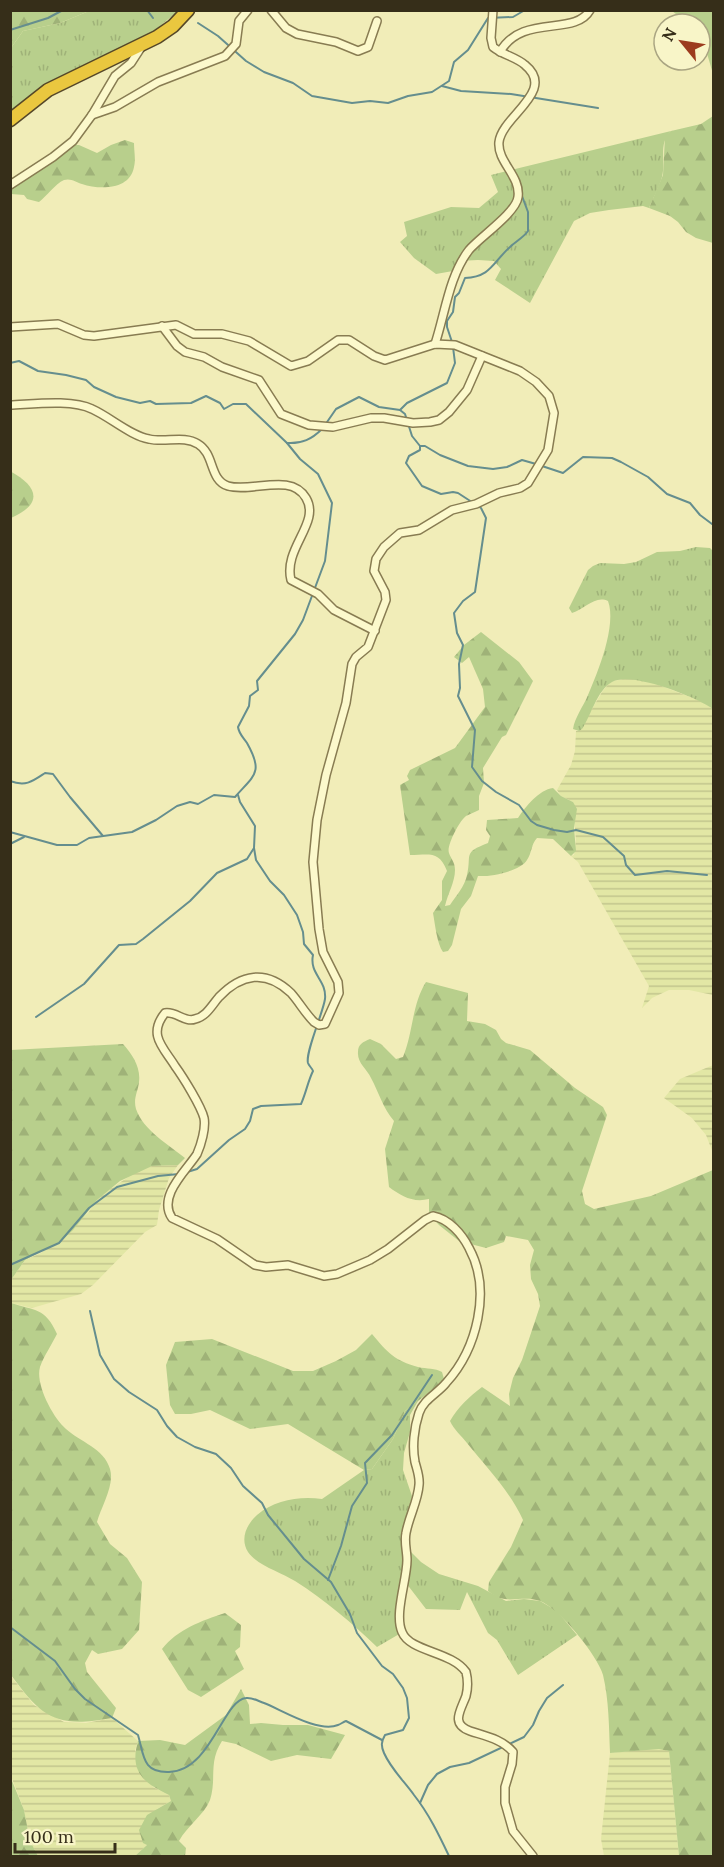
<svg xmlns="http://www.w3.org/2000/svg" width="724" height="1867" font-family="Lora,serif">
  <style>
    .farmland { fill: url(#farmland-rules) }
    .grass { fill: url(#grass-tufts) }
    .forest { fill: url(#forest-firs) }
    .lines { fill: none; stroke-linecap: round; stroke-linejoin: round }
    .stream { stroke: #658e8e; stroke-width: 2 }
    .street-casing { stroke: #887c52; stroke-width: 10 }
    .highway-casing { stroke: #554728; stroke-width: 15 }
    .street { stroke: #fcf9cc; stroke-width: 7 }
    .highway { stroke: #eac73f; stroke-width: 12 }
  </style>
  <defs>
    <pattern id="farmland-rules" width="6" height="5" patternUnits="userSpaceOnUse" patternTransform="scale(1.5)"><rect width="6" height="5" fill="#e2e7a5"/><path d="M0 2.5h6" fill="none" stroke="#c2c68d"/></pattern>
    <pattern id="grass-tufts" width="24" height="20" patternUnits="userSpaceOnUse" patternTransform="scale(1.5)"><rect width="24" height="20" fill="#b8cf8c"/><path d="M3 7l-1-3M5 7V3M7 7l1-3M15 17l-1-3M17 17v-4M19 17l1-3" fill="none" stroke="#9fb278"/></pattern>
    <pattern id="forest-firs" width="22" height="20" patternUnits="userSpaceOnUse" patternTransform="scale(1.5)"><rect width="22" height="20" fill="#b8cf8c"/><path d="M5 1l3.5 6h-7zM16 11l3.5 6h-7z" fill="#9fb278"/></pattern>
  </defs>
  <rect width="100%" height="100%" fill="#f1edb8"/>
  <g class="farmland">
    <path d="M627,678L651,682L703,702L713,709V995L689,990H669L652,998L642,1008L649,986L578,862L571,856L574,855L576,841L573,802L561,796L557,790L571,765L575,751L576,731H579L602,692L610,682Z"/>
    <path d="M713,1065H714L713,1153L706,1135L692,1118L664,1098L680,1079Z"/>
    <path d="M178,1165L169,1178L159,1210L157,1225L145,1232L93,1285L81,1294L32,1308L11,1303V1280L25,1260L41,1253L88,1213L97,1200L106,1192L137,1171L152,1166Z"/>
    <path d="M10,1675L34,1705L64,1722L86,1723L112,1718L138,1741L135,1750L153,1787L169,1795L171,1801L157,1809L147,1845L135,1856H38L30,1841L24,1810L11,1776Z"/>
    <path d="M659,1748L669,1751L679,1856H604L601,1839L610,1753Z"/>
  </g>
  <g class="grass">
    <path d="M89,11H178L148,36L11,113V48L23,31L60,23Z"/>
    <path d="M671,131C658,143 666,161 662,177C659,188 653,198 649,208L643,206L609,210L590,213L574,221L530,303L495,280L501,269L494,261L478,260L459,261L453,271L436,274L414,258L400,242L407,236L404,222L451,207L479,208L498,192L491,175Z"/>
    <path d="M696,547L710,548L713,551V709C696,697 631,671 612,682C597,690 591,716 582,729L579,731L573,729C575,717 583,707 588,695C598,672 617,625 608,601C595,595 585,609 572,613L569,608L588,570L593,566L600,563L624,564L636,562L657,552L680,551Z"/>
    <path d="M418,1401L410,1415V1432L404,1453L403,1470L412,1496L403,1533V1544L421,1562L439,1574L478,1586L506,1601L524,1599L540,1601L557,1611L577,1635L518,1675L497,1640L488,1633L467,1592L460,1610L426,1609L403,1579L401,1633L377,1647C352,1623 325,1600 295,1581C281,1572 258,1566 248,1552C240,1539 246,1525 257,1515C275,1500 299,1496 322,1499L364,1470L372,1469L393,1439L405,1411Z"/>
  </g>
  <g class="forest">
    <path d="M11,10H89V11L60,23L23,31L11,48Z"/>
    <path d="M672,11H713V74L706,50V26L685,21Z"/>
    <path d="M713,116V243L696,238L686,232L678,222L670,216L649,208L663,175L665,136L671,131L701,124Z"/>
    <path d="M125,140L134,143C134,151 136,160 134,167C130,190 100,190 82,184C76,182 71,178 64,180C55,184 47,196 39,202L27,199L24,195L11,194V182L22,172L72,145H79L97,153L111,145Z"/>
    <path d="M10,471C39,487 43,504 11,518Z"/>
    <path d="M481,632L519,662L533,681L506,735L502,737L483,768L484,783L479,796V810C475,812 470,814 466,816C460,820 446,846 449,853C451,859 455,862 455,870C455,882 448,893 445,906L450,905C456,896 465,886 467,875C472,854 462,853 488,843L490,836L486,830L487,820L518,818C526,806 539,790 553,788L561,796L573,802L577,809L574,828L576,851L571,856L553,839L537,838C531,844 532,853 527,860C521,871 490,877 478,876L471,896L461,909L452,945L448,951L443,952C437,944 435,924 433,913L442,900V881L447,871C439,850 429,855 410,855L400,785L409,780L407,776L410,770L455,748L485,707L483,689L469,657L462,663L454,657L464,645Z"/>
    <path d="M426,982L468,993L467,1021L485,1024L496,1030L501,1039L506,1043L530,1050L575,1088L603,1107L607,1115L582,1191L585,1204L594,1209L651,1196L713,1170V1856H679L669,1751L659,1749L610,1753C609,1728 609,1700 603,1675C598,1656 559,1608 540,1601C520,1594 507,1607 488,1591L489,1582L511,1547L523,1520C510,1491 486,1467 467,1443C461,1435 454,1430 450,1421C458,1407 469,1397 482,1387L510,1406L509,1394L513,1378L522,1360L540,1306L538,1294L531,1279L530,1265L534,1250L528,1240L506,1236L504,1242L486,1248L459,1241L439,1225L429,1214V1199C413,1203 401,1196 389,1187L385,1149L394,1121C383,1108 379,1093 371,1078C367,1069 357,1063 358,1052C358,1044 363,1042 370,1039L381,1044L396,1059L403,1057C413,1033 412,1004 426,982Z"/>
    <path d="M123,1044C132,1054 141,1067 139,1082C138,1092 133,1098 136,1109C143,1130 169,1145 185,1158L178,1165L152,1166L120,1181L97,1200L73,1230L61,1241L25,1260L11,1280V1050Z"/>
    <path d="M11,1303C35,1311 45,1307 57,1334C52,1344 44,1356 40,1367C35,1384 53,1418 66,1429C80,1442 104,1448 110,1469C115,1485 101,1507 97,1522L110,1544L127,1558L142,1582L139,1630L122,1649L98,1654L92,1650L85,1663L87,1672L116,1708L112,1718C57,1728 43,1719 11,1675Z"/>
    <path d="M372,1334C387,1352 395,1361 418,1367C427,1369 435,1368 442,1372L444,1379L440,1384L405,1411L393,1439L372,1469L364,1470L288,1424L250,1429L210,1410L191,1414H175L170,1405L166,1365L175,1342L212,1339L293,1371H313L336,1361L356,1350Z"/>
    <path d="M225,1613L241,1625L240,1647L235,1651L244,1669L201,1697L188,1690L162,1649C178,1629 201,1621 225,1613Z"/>
    <path d="M241,1689L249,1705L250,1724L261,1723L283,1725H308L345,1735L331,1759L297,1755L271,1761L236,1744L222,1741C208,1763 217,1778 210,1800C204,1815 187,1826 179,1841L186,1848L185,1856H135L147,1845L143,1843L139,1830L147,1815L171,1801L169,1795C144,1783 129,1772 138,1741L160,1740L185,1745L226,1715Z"/>
    <path d="M10,1776L24,1810L30,1841L38,1856H11Z"/>
  </g>
  <g class="lines">
    <g class="stream">
      <path d="M147,10L153,18"/>
      <path d="M198,23L218,36L246,61L264,72L293,83L312,96L352,103L370,101L388,103L408,96L432,92L449,81L454,62L468,50L488,18L513,17L525,10"/>
      <path d="M10,30L48,18L63,10"/>
      <path d="M442,86L461,91L511,94L598,108"/>
      <path d="M452,342L447,327V321L453,312L455,297L459,293L465,278C491,277 493,262 510,247C516,241 523,238 528,231V212L522,196"/>
      <path d="M10,363L19,361L38,371L66,375L86,380L94,387L116,397L140,403L150,401L156,404L191,403L206,396L220,403L224,409L233,404H246L287,443L300,459L318,474L332,503L325,561L303,620L295,634L257,681L258,690L250,696L249,706L238,727C239,734 243,737 247,743C264,773 254,775 235,797L214,795L198,804L190,802L177,806L156,820L132,832L89,838L77,845H57L10,832"/>
      <path d="M400,410L407,403L447,383L455,363L453,347"/>
      <path d="M325,425L336,409L359,397L379,407L400,410L405,414L412,436L420,446H425L440,455L468,466L493,469L507,467L522,460L536,464"/>
      <path d="M287,443C302,444 312,439 322,429"/>
      <path d="M420,446V450L409,456L406,463L422,486L441,494L453,492L458,493L481,508L486,518L475,592L463,601L454,613L457,633L463,645L459,664L460,688L458,696L475,730L472,767L482,781L496,792L519,805L531,821L537,825L554,830L567,832L576,830L603,837L624,856L626,865L635,875L667,871L707,875"/>
      <path d="M542,466L563,473L583,457L612,458L621,462L648,477L667,494L690,503L700,515L712,524"/>
      <path d="M10,781C26,787 33,781 45,773L53,774L70,797L103,836"/>
      <path d="M10,844L24,837"/>
      <path d="M36,1017L84,984L119,945L136,944L143,939L190,901L217,873L247,859L254,848"/>
      <path d="M184,1173L197,1169L229,1140L245,1129L250,1121L253,1109L261,1106L301,1104C306,1093 308,1081 313,1071C312,1068 309,1066 308,1063C305,1053 323,1013 325,999C327,980 309,974 313,955L304,944L303,932L297,915L284,895L270,881L256,860L254,848L255,826L240,802L238,795"/>
      <path d="M10,1265L59,1243L89,1208L117,1187L158,1176L179,1174"/>
      <path d="M90,1311L100,1355L114,1379L129,1392L157,1410L167,1426L177,1437L195,1447L216,1454L231,1468L243,1486L262,1503L268,1515L304,1559L331,1582L350,1614L357,1633L382,1666L393,1674L403,1688L407,1698L409,1718L403,1730L385,1735C381,1742 381,1746 384,1753C391,1769 404,1781 414,1795C429,1814 439,1835 449,1856"/>
      <path d="M328,1580L341,1546L352,1506L367,1483L365,1463L392,1435L432,1375"/>
      <path d="M10,1627L55,1661L75,1689L85,1699L138,1735C144,1755 142,1773 169,1772C211,1771 223,1700 246,1698C252,1697 258,1701 264,1703C282,1710 318,1733 338,1725C341,1724 343,1722 346,1721L382,1740"/>
      <path d="M420,1803L428,1785L437,1774L450,1767L469,1763L524,1737L533,1725L539,1711L547,1698L563,1685"/>
    </g>
    <defs>
      <g id="street">
        <path d="M271,10L286,28L297,34L336,42L358,51L368,47L377,21"/>
        <path d="M500,52C522,13 575,37 590,10"/>
        <path d="M92,115L115,107L158,82L225,56L236,44L239,21L248,10"/>
        <path d="M10,185L53,157L73,141L92,115L115,76L131,63L142,46"/>
        <path d="M162,326L177,346L185,352L204,357L222,367L259,380L281,414L309,425L333,427L371,418H384L413,423L430,422L439,420L449,412L467,390L482,356"/>
        <path d="M10,327L58,324L84,335L94,336L176,325L194,334H222L249,341L291,366L308,361L338,340H349L374,356L385,360L435,344L455,345L520,371L536,382L549,396L554,413L548,450L528,483L520,488L499,493L476,504L452,510L419,530L400,533L384,547L376,559L374,571L385,592L386,600L368,647L356,657L352,664L346,703L326,775L317,820L313,862L319,929L323,952L338,982L339,993L325,1024L319,1025L314,1022C305,1013 299,1002 291,993C266,969 241,974 219,997C212,1005 206,1017 195,1019C185,1023 176,1011 165,1013C147,1035 164,1048 175,1066C183,1077 201,1106 204,1118C206,1128 201,1145 197,1154C187,1170 157,1196 172,1218L217,1239L255,1265L266,1267L288,1265L324,1276L337,1274L370,1260L388,1249L425,1220L433,1216C449,1219 462,1234 469,1248C492,1290 477,1349 446,1383C437,1394 424,1399 419,1413C414,1428 412,1447 415,1462C417,1470 420,1477 419,1485C418,1501 409,1516 406,1533C404,1542 407,1551 407,1560C407,1580 394,1614 402,1632C410,1652 451,1651 466,1672C468,1680 468,1688 466,1696C461,1710 450,1724 470,1731C485,1736 502,1739 513,1752L512,1764L505,1787V1803L513,1831L533,1856"/>
        <path d="M435,344C445,314 449,276 469,250C480,237 516,213 518,197C521,176 497,162 499,142C502,116 557,91 525,65C516,57 503,55 493,47L491,38L493,10"/>
        <path d="M10,405C34,404 72,399 92,409C110,417 131,436 149,439C165,443 184,435 198,444C215,454 209,480 228,486C252,493 291,472 306,498C321,523 283,548 291,580L318,594L334,610L375,631"/>
      </g>
      <path id="highway" d="M10,120L48,90L157,37L173,26L188,10"/>
    </defs>
    <use href="#street" class="street-casing"/>
    <use href="#highway" class="highway-casing"/>
    <use href="#street" class="street"/>
    <use href="#highway" class="highway"/>
  </g>
  <rect width="724" height="1867" fill="none" stroke="#362e19" stroke-width="24"/>
  <g transform="translate(682 42) rotate(300)"><circle r="28" fill="#f8f5c8" stroke="#aaa582" stroke-width="1.5"/>
  <path d="M0-4.5L10 22L0 15L-10 22Z" fill="#9c3b1e"/>
  <text y="-9" font-size="16" font-weight="bold" text-anchor="middle" fill="#362e19">N</text>
  </g>
  <path d="M15 1843v9h100v-9" fill="none" stroke="#362e19" stroke-width="3"/>
  <text x="24" y="1843" font-size="18" fill="#362e19" stroke="#f8f5c8" stroke-width="4.5" paint-order="stroke">100 m</text>
</svg>
